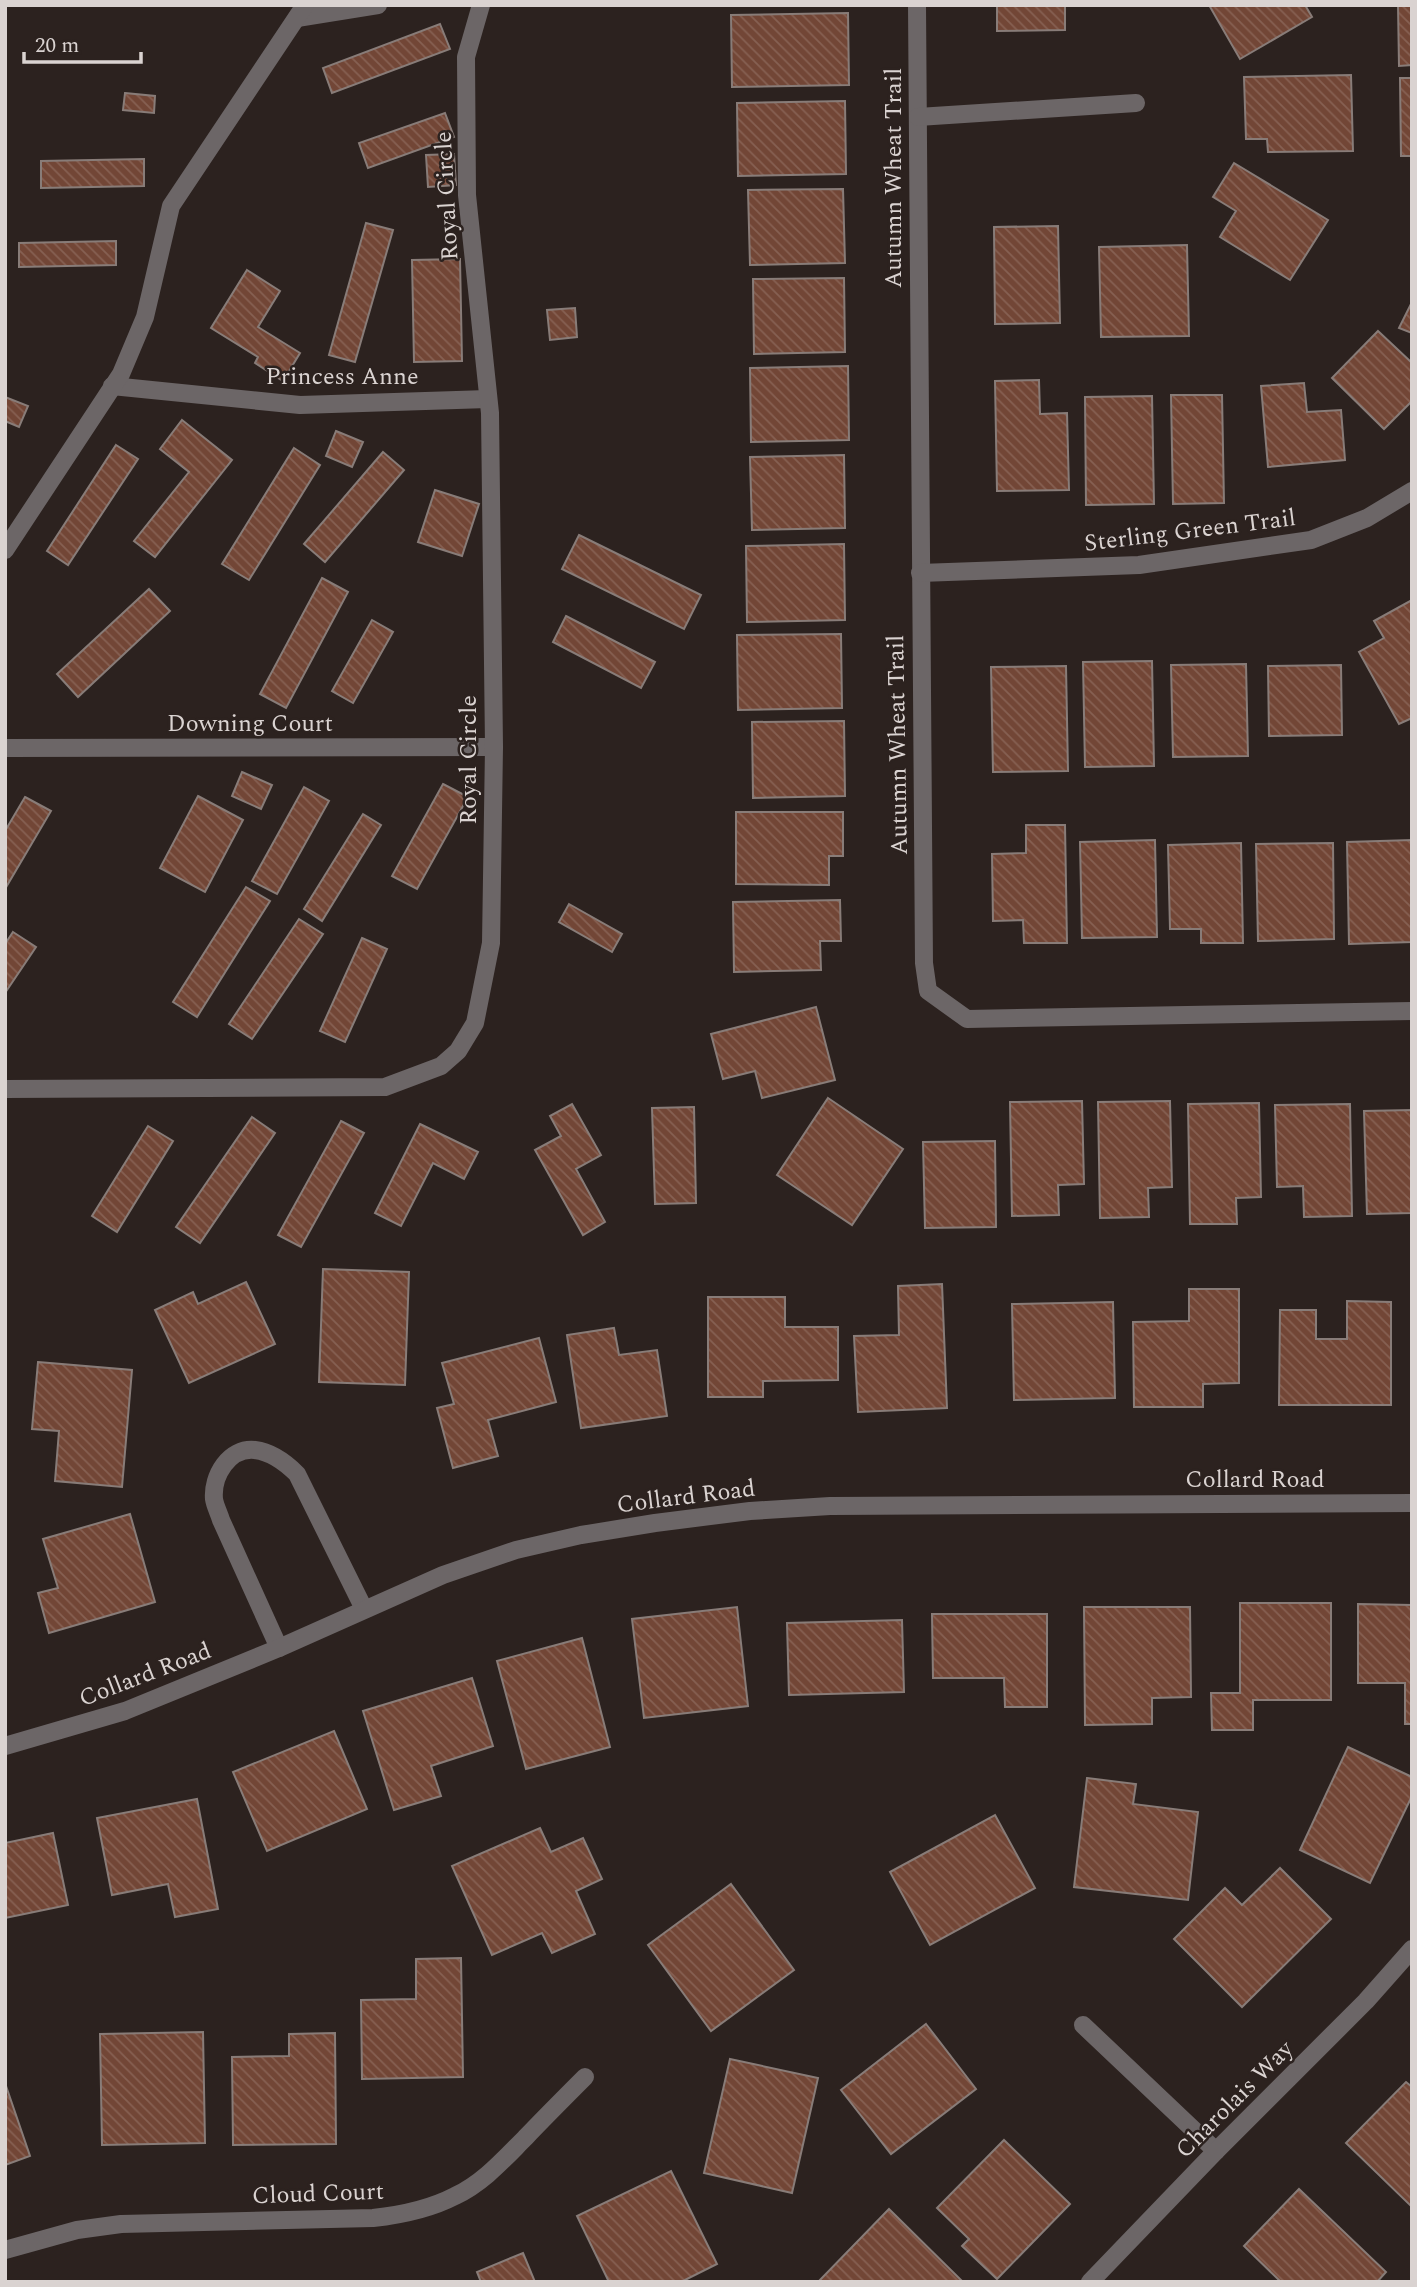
<svg xmlns="http://www.w3.org/2000/svg" width="1417" height="2287" font-family="Spectral,serif">
  <style>
    .building { fill: url(#building-back-hatch); stroke: #887c78; stroke-width: 2 }
    .lines { fill: none; stroke-linecap: round; stroke-linejoin: round }
    .minor { stroke: #6c6667; stroke-width: 18 }
    .labels { text-anchor: middle; stroke-width: 5; stroke-linejoin: round; paint-order: stroke }
    .street-label { font-size: 24px; fill: #dad3d1; stroke: #2c221f }
  </style>
  <defs>
    <pattern id="building-back-hatch" width="6" height="6" patternUnits="userSpaceOnUse" patternTransform="scale(1.75)"><rect width="6" height="6" fill="#724636"/><path d="M-1 5l2 2M0 0l6 6M5-1l2 2" fill="none" stroke="#866052"/></pattern>
  </defs>
  <rect width="100%" height="100%" fill="#2c221f"/>
  <g class="building">
    <path d="M997,5H1065V30L997,31Z"/>
    <path d="M1209,5H1305L1312,17L1240,59Z"/>
    <path d="M1398,5H1412V65L1399,66Z"/>
    <path d="M848,13L849,85L732,87L731,15Z"/>
    <path d="M440,24L450,49L332,93L323,68Z"/>
    <path d="M1351,75L1353,151L1268,152L1267,139H1246L1244,77Z"/>
    <path d="M1400,78H1412V156H1401Z"/>
    <path d="M125,93L155,96L154,113L123,110Z"/>
    <path d="M845,101L846,174L738,176L737,103Z"/>
    <path d="M445,113L454,137L368,168L359,143Z"/>
    <path d="M454,154L456,185L428,187L426,155Z"/>
    <path d="M144,159V186L41,188V161Z"/>
    <path d="M1234,163L1328,220L1290,280L1220,237L1236,211L1213,197Z"/>
    <path d="M843,189L845,263L750,265L748,190Z"/>
    <path d="M366,223L393,230L355,362L329,355Z"/>
    <path d="M1058,226L1060,323L995,324L994,227Z"/>
    <path d="M116,241V265L19,267V243Z"/>
    <path d="M1187,245L1189,336L1101,337L1099,247Z"/>
    <path d="M460,259L462,361L414,362L412,260Z"/>
    <path d="M247,270L280,291L258,327L300,353L283,381L255,363L258,357L211,328Z"/>
    <path d="M844,278L845,352L754,354L753,279Z"/>
    <path d="M1412,302V333L1399,328Z"/>
    <path d="M575,308L577,337L550,340L547,310Z"/>
    <path d="M1378,331L1412,363V401L1384,429L1332,378Z"/>
    <path d="M848,366L849,440L751,442L750,368Z"/>
    <path d="M1039,380L1040,414L1067,413L1069,490L997,491L995,381Z"/>
    <path d="M1304,383L1307,412L1341,410L1345,460L1268,467L1261,386Z"/>
    <path d="M1171,395H1222L1224,503L1173,504Z"/>
    <path d="M1152,396L1154,504L1086,505L1085,397Z"/>
    <path d="M5,397L28,406L19,427L5,421Z"/>
    <path d="M182,420L232,460L155,557L134,541L189,472L160,449Z"/>
    <path d="M336,431L363,442L352,467L326,456Z"/>
    <path d="M116,445L138,459L68,565L47,551Z"/>
    <path d="M294,448L320,465L249,580L222,564Z"/>
    <path d="M383,452L404,470L325,562L304,544Z"/>
    <path d="M844,455L845,528L752,530L750,457Z"/>
    <path d="M435,490L479,504L462,556L418,542Z"/>
    <path d="M579,535L701,595L684,629L562,569Z"/>
    <path d="M844,544L845,620L747,622L746,546Z"/>
    <path d="M322,578L348,592L286,708L260,694Z"/>
    <path d="M149,589L170,611L78,697L57,674Z"/>
    <path d="M1412,600V718L1399,724L1359,652L1384,638L1374,621Z"/>
    <path d="M566,616L655,662L641,688L553,642Z"/>
    <path d="M372,620L393,632L353,703L332,691Z"/>
    <path d="M841,634L842,708L738,710L737,635Z"/>
    <path d="M1152,661L1154,766L1085,767L1083,662Z"/>
    <path d="M1246,664L1248,756L1173,757L1171,665Z"/>
    <path d="M1341,665L1342,735L1269,736L1268,666Z"/>
    <path d="M1066,666L1068,771L993,772L991,667Z"/>
    <path d="M844,721L845,796L753,798L752,722Z"/>
    <path d="M242,772L272,785L261,809L232,796Z"/>
    <path d="M443,784L468,797L417,889L392,876Z"/>
    <path d="M304,787L329,801L277,894L252,881Z"/>
    <path d="M198,796L243,820L205,892L160,868Z"/>
    <path d="M25,797L51,811L5,889V831Z"/>
    <path d="M736,812H843V856H829V885L736,884Z"/>
    <path d="M363,814L381,825L322,921L304,909Z"/>
    <path d="M1026,825H1065L1067,943H1024L1023,920L993,921L992,854L1026,853Z"/>
    <path d="M1155,840L1157,937L1082,938L1080,842Z"/>
    <path d="M1412,840V942L1349,944L1347,842Z"/>
    <path d="M1241,843L1243,943H1201V929H1170L1168,845Z"/>
    <path d="M1333,843L1334,939L1258,941L1256,844Z"/>
    <path d="M246,887L270,901L197,1017L173,1002Z"/>
    <path d="M840,900L841,941H820L821,970L734,972L733,902Z"/>
    <path d="M569,904L622,934L612,952L559,922Z"/>
    <path d="M299,919L323,934L252,1039L229,1024Z"/>
    <path d="M13,932L36,947L5,993V944Z"/>
    <path d="M362,938L387,949L345,1042L320,1031Z"/>
    <path d="M816,1007L835,1080L762,1098L755,1071L723,1079L711,1034Z"/>
    <path d="M828,1098L903,1149L852,1225L777,1175Z"/>
    <path d="M1082,1101L1084,1184L1058,1185L1059,1215L1012,1216L1010,1102Z"/>
    <path d="M1170,1101L1172,1187L1148,1188L1149,1217L1100,1218L1098,1102Z"/>
    <path d="M1259,1103L1261,1197L1236,1198L1237,1224H1190L1188,1104Z"/>
    <path d="M572,1104L601,1155L576,1169L605,1222L583,1235L535,1150L561,1136L550,1116Z"/>
    <path d="M1350,1104L1352,1216L1304,1217L1303,1186L1277,1187L1275,1105Z"/>
    <path d="M694,1107L696,1203L655,1204L652,1108Z"/>
    <path d="M1412,1110V1213L1367,1214L1364,1111Z"/>
    <path d="M252,1117L275,1133L200,1243L176,1227Z"/>
    <path d="M341,1121L364,1133L301,1247L278,1235Z"/>
    <path d="M420,1124L478,1152L464,1179L433,1163L401,1226L375,1213Z"/>
    <path d="M148,1126L173,1141L117,1232L92,1216Z"/>
    <path d="M995,1141L996,1227L925,1228L923,1142Z"/>
    <path d="M323,1269L409,1272L405,1385L319,1382Z"/>
    <path d="M246,1282L275,1344L189,1383L155,1310L193,1292L198,1304Z"/>
    <path d="M942,1284L947,1408L858,1412L854,1336L899,1335L898,1286Z"/>
    <path d="M1189,1289H1239V1383L1203,1384V1407H1134L1133,1322L1189,1321Z"/>
    <path d="M708,1297H785V1327H838V1380L763,1381V1397H708Z"/>
    <path d="M1347,1301L1391,1302V1405H1279L1280,1310H1316V1339H1347Z"/>
    <path d="M1113,1302L1115,1398L1014,1400L1012,1304Z"/>
    <path d="M614,1328L619,1355L657,1350L667,1416L581,1428L567,1335Z"/>
    <path d="M539,1338L556,1402L488,1420L498,1456L453,1468L437,1408L454,1404L442,1363Z"/>
    <path d="M38,1362L132,1370L122,1487L55,1481L59,1431L32,1429Z"/>
    <path d="M130,1514L155,1602L49,1633L38,1593L58,1588L43,1539Z"/>
    <path d="M1240,1603H1331V1700H1253V1730H1212L1211,1693H1240Z"/>
    <path d="M1358,1604L1412,1605V1724H1405V1683H1358Z"/>
    <path d="M737,1607L748,1706L644,1718L632,1619Z"/>
    <path d="M1084,1607H1190L1191,1697L1152,1698V1724L1085,1725Z"/>
    <path d="M932,1614H1047V1707H1005L1004,1678H933Z"/>
    <path d="M902,1620L904,1692L789,1695L787,1623Z"/>
    <path d="M582,1638L610,1747L526,1769L497,1661Z"/>
    <path d="M472,1678L493,1746L431,1766L441,1796L394,1810L363,1711Z"/>
    <path d="M334,1731L367,1809L267,1851L233,1772Z"/>
    <path d="M1348,1747L1412,1777V1796L1370,1883L1300,1850Z"/>
    <path d="M1087,1778L1136,1784L1133,1804L1198,1812L1188,1900L1074,1887Z"/>
    <path d="M197,1799L218,1909L175,1917L168,1884L112,1895L97,1818Z"/>
    <path d="M995,1815L1035,1888L930,1945L890,1872Z"/>
    <path d="M540,1828L551,1852L583,1838L602,1879L576,1891L595,1934L552,1953L542,1933L492,1955L452,1866Z"/>
    <path d="M53,1833L68,1905L5,1918V1843Z"/>
    <path d="M1280,1868L1331,1919L1242,2007L1174,1939L1225,1888L1242,1905Z"/>
    <path d="M731,1884L794,1970L711,2031L648,1945Z"/>
    <path d="M461,1958L463,2077L362,2079L361,2000L416,1999V1959Z"/>
    <path d="M926,2024L976,2089L891,2154L841,2090Z"/>
    <path d="M203,2032L205,2143L102,2145L100,2034Z"/>
    <path d="M335,2033L336,2144L233,2145L232,2057L289,2056V2034Z"/>
    <path d="M730,2059L818,2078L792,2193L704,2173Z"/>
    <path d="M1406,2082L1412,2087V2207L1346,2143Z"/>
    <path d="M5,2083L30,2156L5,2165Z"/>
    <path d="M1004,2140L1070,2204L997,2279L962,2246L969,2239L937,2208Z"/>
    <path d="M671,2171L717,2264L681,2282H609L577,2216Z"/>
    <path d="M1299,2189L1386,2272L1377,2282H1281L1244,2246Z"/>
    <path d="M889,2209L963,2282H818Z"/>
    <path d="M523,2253L535,2282H481L477,2272Z"/>
  </g>
  <g class="lines">
    <g class="minor">
      <path d="M917,5L924,963L928,991L967,1019L1412,1011"/>
      <path d="M297,18L378,5"/>
      <path d="M918,117L1136,103"/>
      <path d="M112,386L300,405L488,399"/>
      <path d="M5,550L121,374L145,317L171,206L305,5"/>
      <path d="M920,573L1139,565L1311,540L1367,518L1412,491"/>
      <path d="M5,748L494,747"/>
      <path d="M5,1089L385,1087L441,1066L458,1051L475,1023L491,943L494,747L490,413L467,195L466,57L481,5"/>
      <path d="M279,1648L221,1520C219,1513 215,1506 214,1499C212,1476 229,1447 255,1450C271,1452 286,1463 297,1474L364,1609"/>
      <path d="M5,1746L125,1711L279,1648L443,1575L516,1550L581,1535L655,1523L750,1511L830,1506L1412,1503"/>
      <path d="M1083,2025L1216,2151"/>
      <path d="M5,2250L77,2230L121,2224L373,2218C401,2215 430,2209 455,2196C483,2183 504,2159 525,2138C545,2117 565,2097 585,2077"/>
      <path d="M1090,2282L1216,2151L1366,2001L1412,1949"/>
    </g>
  </g>
  <g class="labels">
    <g class="street-label">
      <text transform="translate(893 178) rotate(-90)" y="8">Autumn Wheat Trail</text>
      <text transform="translate(446 196) rotate(-93)" y="8">Royal Circle</text>
      <text x="342" y="384">Princess Anne</text>
      <text transform="translate(1190 530) rotate(-7)" y="8">Sterling Green Trail</text>
      <text x="250" y="731">Downing Court</text>
      <text transform="translate(897 745) rotate(-91)" y="8">Autumn Wheat Trail</text>
      <text transform="translate(468 760) rotate(-90)" y="8">Royal Circle</text>
      <text x="1255" y="1487">Collard Road</text>
      <text transform="translate(686 1496) rotate(-7)" y="8">Collard Road</text>
      <text transform="translate(145 1674) rotate(-21)" y="8">Collard Road</text>
      <text transform="translate(1234 2099) rotate(-45)" y="8">Charolais Way</text>
      <text transform="translate(318 2193) rotate(-2)" y="8">Cloud Court</text>
    </g>
  </g>
  <rect width="1417" height="2287" fill="none" stroke="#dad3d1" stroke-width="14"/>
  <path d="M24 52v10h117v-10" fill="none" stroke="#dad3d1" stroke-width="3.5"/>
  <text x="35" y="52" font-size="21" fill="#dad3d1" stroke="#2c221f" stroke-width="5" paint-order="stroke">20 m</text>
</svg>
